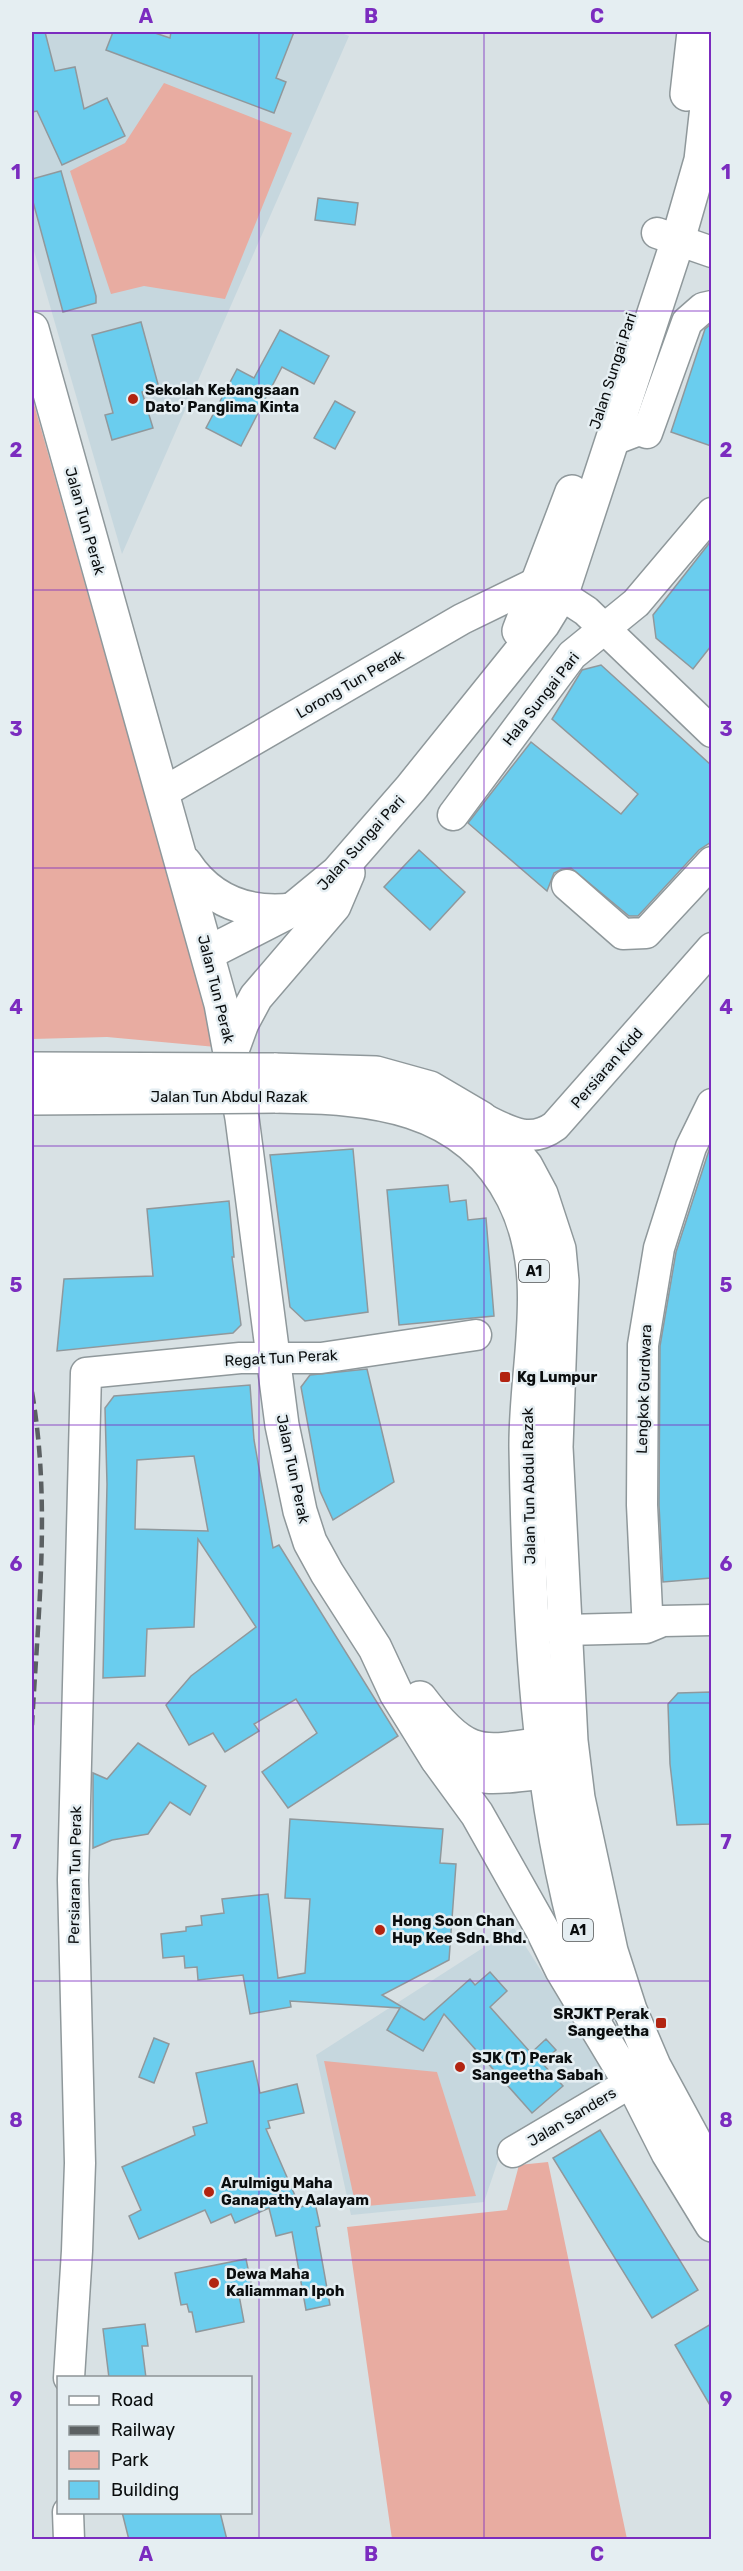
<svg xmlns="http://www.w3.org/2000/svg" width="743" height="2571" font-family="Rubik,sans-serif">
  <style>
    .built { fill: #c6d7de }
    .green { fill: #e8aca1 }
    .building { fill: #6acdee; stroke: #90989c; stroke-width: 1.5; fill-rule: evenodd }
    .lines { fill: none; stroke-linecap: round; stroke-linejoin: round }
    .minor-casing { stroke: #8f989b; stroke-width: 33 }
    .major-casing { stroke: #8f989b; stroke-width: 36 }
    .minor { stroke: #fff; stroke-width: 30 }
    .major { stroke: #fff; stroke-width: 33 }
    .rail { stroke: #5b6062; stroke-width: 4.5; stroke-dasharray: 12 6; stroke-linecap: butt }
    .major-bridge-casing { stroke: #8f989b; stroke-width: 36; stroke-linecap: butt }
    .major-bridge { stroke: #fff; stroke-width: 33 }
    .grid { fill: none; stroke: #7b2cbf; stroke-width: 1.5; stroke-opacity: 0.55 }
    .poi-dot { fill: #b22411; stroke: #e5eef2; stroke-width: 2 }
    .labels { text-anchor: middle; stroke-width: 5; stroke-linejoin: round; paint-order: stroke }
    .shield { fill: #e5eef2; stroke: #4c5052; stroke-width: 1.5 }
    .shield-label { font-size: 14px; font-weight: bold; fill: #0a0d0e }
    .street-label { font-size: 15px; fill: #0a0d0e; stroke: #e5eef2 }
    .poi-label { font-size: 15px; font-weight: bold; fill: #0a0d0e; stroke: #e5eef2; text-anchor: start }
    .neatline { fill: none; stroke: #7b2cbf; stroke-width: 2 }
    .grid-label { font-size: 20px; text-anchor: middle; font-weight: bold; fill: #7b2cbf }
  </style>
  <rect width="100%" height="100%" fill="#d8e1e4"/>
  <g class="built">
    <path d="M32,32H339L349,36L122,554L32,244Z"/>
    <path d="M514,1928L609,2078L502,2149L484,2202L351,2215L316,2055Z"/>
  </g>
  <g class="green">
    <path d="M164,83L292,133L225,299L144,286L111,294L70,171L125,143Z"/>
    <path d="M32,397L216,1047L107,1037L32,1039Z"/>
    <path d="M324,2061L437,2072L476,2196L356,2207Z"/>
    <path d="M548,2162L627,2539H392L347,2227L507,2210L519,2165Z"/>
  </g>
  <g class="building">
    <path d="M32,32H45L55,71L75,67L84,109L107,98L125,136L62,165L37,111L32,112Z"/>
    <path d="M113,32H152L170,38L171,32H294L276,78L286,82L274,113L106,50Z"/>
    <path d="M61,171L96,296V303L63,312L32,198V179Z"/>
    <path d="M318,198L358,203L355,225L315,220Z"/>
    <path d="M141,322L159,388L142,392L153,428L112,440L105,415L113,413L92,335Z"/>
    <path d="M711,324V446L671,432L705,329Z"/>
    <path d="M280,330L329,356L314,384L282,367L241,446L206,428L237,369L254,378Z"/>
    <path d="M335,401L355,412L335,449L314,438Z"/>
    <path d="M711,541V646L693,669L656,638L653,615Z"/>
    <path d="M601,665L711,765V842L699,850L638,916H629L571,868L562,869L554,873L547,891L468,823L531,742L621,814L638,794L552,719L582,670Z"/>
    <path d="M419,850L465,892L430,930L384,887Z"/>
    <path d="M711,1144V1578L663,1582L659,1505L660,1346L676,1252Z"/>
    <path d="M353,1149L368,1312L305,1321L290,1307L270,1155Z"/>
    <path d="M448,1185L450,1202L466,1200L468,1220L486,1218L494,1316L399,1325L387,1190Z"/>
    <path d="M229,1201L234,1257H232L241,1325L233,1333L57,1351L64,1279L153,1276L147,1209Z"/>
    <path d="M367,1369L394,1482L333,1520L320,1491L301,1387L310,1375Z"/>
    <path d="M250,1385L254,1440L273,1548L279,1545L398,1736L288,1808L262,1772L317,1733L296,1699L254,1724L259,1731L225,1752L213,1733L189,1745L166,1705L191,1676L256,1627L198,1539L194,1627L147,1629L145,1676L103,1678L107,1484L105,1408L114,1396ZM194,1456L208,1531L135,1529L137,1460Z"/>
    <path d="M711,1692V1824L677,1825L670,1764L668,1704L678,1693Z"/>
    <path d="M138,1743L206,1786L190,1815L170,1802L148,1834L112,1840L93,1848V1773L107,1779Z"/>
    <path d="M290,1819L443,1829L440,1863L456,1864L449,1960L382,1995L424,2020L470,1979L475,1985L490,1972L507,1991L490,2007L531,2053L546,2039L556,2050L542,2063L563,2086L532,2113L444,2014L423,2051L387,2030L400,2008L290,2001L291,2007L250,2014L243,1975L198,1980L197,1967L185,1968L184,1956L163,1958L161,1934L186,1931V1927L202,1925L201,1916L224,1913L222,1899L268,1894L278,1978L305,1973L310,1899L285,1898Z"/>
    <path d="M154,2038L169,2044L154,2083L139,2077Z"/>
    <path d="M253,2061L260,2093L297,2084L304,2113L268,2121L270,2128L266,2129L300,2207L315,2203L320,2226L316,2227L330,2305L306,2310L292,2232L276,2236L269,2208L235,2223L231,2214L211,2223L205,2210L139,2239L129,2216L141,2210L122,2167L195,2135L193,2127L207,2123L196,2073Z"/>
    <path d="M600,2130L698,2290L652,2318L553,2158Z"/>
    <path d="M246,2259L253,2293L239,2295L244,2322L196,2332L192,2312H189L187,2304L181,2305L175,2273Z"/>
    <path d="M145,2324L148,2346H142L146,2378H109L103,2329Z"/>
    <path d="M711,2324V2407L675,2345Z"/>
    <path d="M122,2512H220L227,2540H129Z"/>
  </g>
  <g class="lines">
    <defs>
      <g id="minor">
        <path d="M657,233L712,252"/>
        <path d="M613,440L639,430L647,433L687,322L703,308L712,306"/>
        <path d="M162,793L462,619L540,581L586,611L712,732"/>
        <path d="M453,815L572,655L636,603L712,513"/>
        <path d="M567,885L623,934L646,933L712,862"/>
        <path d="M486,1120C510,1132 531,1144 555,1126L712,948"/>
        <path d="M647,1611L642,1505L643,1345L659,1248L691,1147L712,1104"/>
        <path d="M543,1624L565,1630L646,1628L663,1621L712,1620"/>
        <path d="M513,2152L630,2083"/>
        <path d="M69,2378L77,2251L80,2163L73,1880L86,1373L240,1358H321L476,1335"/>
        <path d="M68,2512L69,2540"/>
      </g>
      <g id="major">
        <path d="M687,94L694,32"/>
        <path d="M32,329L221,1004L242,1118L282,1425L300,1511L310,1542L327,1573L375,1648L396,1693L437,1759L477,1814L542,1929L562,1970L630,2083"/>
        <path d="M519,631L572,492"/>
        <path d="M185,863C210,901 248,915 292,910"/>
        <path d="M208,953L292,910L337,873L411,788L543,624L562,593L678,240L701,160L712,62"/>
        <path d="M231,1053L242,1023L256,997L334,906L348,873"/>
        <path d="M274,1070L376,1073L430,1088L481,1118L506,1141L526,1166L541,1194L559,1249L562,1281L556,1447L571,1741L578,1798L611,1951L630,2010L654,2066L712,2173"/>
        <path d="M275,1096C369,1097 465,1103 513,1198C553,1277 525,1364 526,1448C529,1631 538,1834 600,2008"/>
        <path d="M420,1698C473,1768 485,1749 563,1742"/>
        <path d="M438,1760C480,1788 519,1773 565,1769"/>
        <path d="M623,2064L668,2153L712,2225"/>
      </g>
    </defs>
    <use href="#minor" class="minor-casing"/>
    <use href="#major" class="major-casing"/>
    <use href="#minor" class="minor"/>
    <use href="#major" class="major"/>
    <path class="rail" d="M32,1392C51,1503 38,1614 32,1725"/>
    <defs>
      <g id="major-bridge">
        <path d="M32,1069L274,1070"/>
        <path d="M32,1098L275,1096"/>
      </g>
    </defs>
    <use href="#major-bridge" class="major-bridge-casing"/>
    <use href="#major-bridge" class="major-bridge"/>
  </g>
  <path class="grid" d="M259,32V2540M484,32V2540M32,311H712M32,590H712M32,868H712M32,1146H712M32,1425H712M32,1703H712M32,1981H712M32,2260H712"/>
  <g class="poi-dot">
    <circle cx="133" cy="399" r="6"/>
    <rect x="499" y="1371" width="12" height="12" rx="3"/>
    <circle cx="380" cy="1930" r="6"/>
    <rect x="655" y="2017" width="12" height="12" rx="3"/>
    <circle cx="460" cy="2067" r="6"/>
    <circle cx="209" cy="2192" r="6"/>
    <circle cx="214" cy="2283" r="6"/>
  </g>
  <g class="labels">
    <g class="shield">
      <rect x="519" y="1260" width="30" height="22" rx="4.5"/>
      <rect x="563" y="1919" width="30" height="22" rx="4.5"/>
    </g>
    <g class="shield-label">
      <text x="534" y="1276">A1</text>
      <text x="578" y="1935">A1</text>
    </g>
    <g class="street-label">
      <text transform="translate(613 371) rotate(-72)" y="5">Jalan Sungai Pari</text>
      <text transform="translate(85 521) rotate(74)" y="5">Jalan Tun Perak</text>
      <text transform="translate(350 684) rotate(-30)" y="5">Lorong Tun Perak</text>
      <text transform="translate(541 699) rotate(-52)" y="5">Hala Sungai Pari</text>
      <text transform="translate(361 843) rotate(-48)" y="5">Jalan Sungai Pari</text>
      <text transform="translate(216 989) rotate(76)" y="5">Jalan Tun Perak</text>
      <text transform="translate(607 1068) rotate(-49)" y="5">Persiaran Kidd</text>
      <text x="229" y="1102">Jalan Tun Abdul Razak</text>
      <text transform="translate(281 1358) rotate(-3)" y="5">Regat Tun Perak</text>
      <text transform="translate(644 1389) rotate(-88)" y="5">Lengkok Gurdwara</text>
      <text transform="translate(293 1469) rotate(78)" y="5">Jalan Tun Perak</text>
      <text transform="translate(529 1486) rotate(-91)" y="5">Jalan Tun Abdul Razak</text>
      <text transform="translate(75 1875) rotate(-89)" y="5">Persiaran Tun Perak</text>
      <text transform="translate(572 2117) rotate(-31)" y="5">Jalan Sanders</text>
    </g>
    <g class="poi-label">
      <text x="145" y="395">Sekolah Kebangsaan<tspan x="145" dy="17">Dato' Panglima Kinta</tspan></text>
      <text x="517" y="1382">Kg Lumpur</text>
      <text x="392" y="1926">Hong Soon Chan<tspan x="392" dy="17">Hup Kee Sdn. Bhd.</tspan></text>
      <text x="649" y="2019" text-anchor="end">SRJKT Perak<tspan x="649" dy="17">Sangeetha</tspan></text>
      <text x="472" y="2063">SJK (T) Perak<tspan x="472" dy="17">Sangeetha Sabah</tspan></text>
      <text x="221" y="2188">Arulmigu Maha<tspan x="221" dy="17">Ganapathy Aalayam</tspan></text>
      <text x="226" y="2279">Dewa Maha<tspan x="226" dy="17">Kaliamman Ipoh</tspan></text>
    </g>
  </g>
  <rect width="743" height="2571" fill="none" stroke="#e5eef2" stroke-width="66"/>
  <rect x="57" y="2376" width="195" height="138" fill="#e5eef2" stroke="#8d9497" stroke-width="1.5"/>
  <rect x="69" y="2396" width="30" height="9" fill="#ffffff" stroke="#8d9497" stroke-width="1.5"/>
  <text x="111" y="2406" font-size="18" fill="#0a0d0e">Road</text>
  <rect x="69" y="2426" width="30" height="9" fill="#5b6062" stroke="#8d9497" stroke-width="1.5"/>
  <text x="111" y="2436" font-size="18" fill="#0a0d0e">Railway</text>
  <rect x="69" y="2451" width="30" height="18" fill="#e8aca1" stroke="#8d9497" stroke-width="1.5"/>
  <text x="111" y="2466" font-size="18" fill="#0a0d0e">Park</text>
  <rect x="69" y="2481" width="30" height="18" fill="#6acdee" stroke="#8d9497" stroke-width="1.5"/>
  <text x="111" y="2496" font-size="18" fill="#0a0d0e">Building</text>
  <rect x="33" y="33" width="677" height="2505" class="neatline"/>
  <g class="grid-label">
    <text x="146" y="23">A</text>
    <text x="371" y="23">B</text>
    <text x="597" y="23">C</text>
    <text x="16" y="179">1</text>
    <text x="726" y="179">1</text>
    <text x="16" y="457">2</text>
    <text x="726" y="457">2</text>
    <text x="16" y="736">3</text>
    <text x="726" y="736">3</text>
    <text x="16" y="1014">4</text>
    <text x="726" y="1014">4</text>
    <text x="16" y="1292">5</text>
    <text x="726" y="1292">5</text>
    <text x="16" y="1571">6</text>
    <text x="726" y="1571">6</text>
    <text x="16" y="1849">7</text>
    <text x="726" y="1849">7</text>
    <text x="16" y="2127">8</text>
    <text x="726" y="2127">8</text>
    <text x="16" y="2406">9</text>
    <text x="726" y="2406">9</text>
    <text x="146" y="2561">A</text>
    <text x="371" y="2561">B</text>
    <text x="597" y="2561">C</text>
  </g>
</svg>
